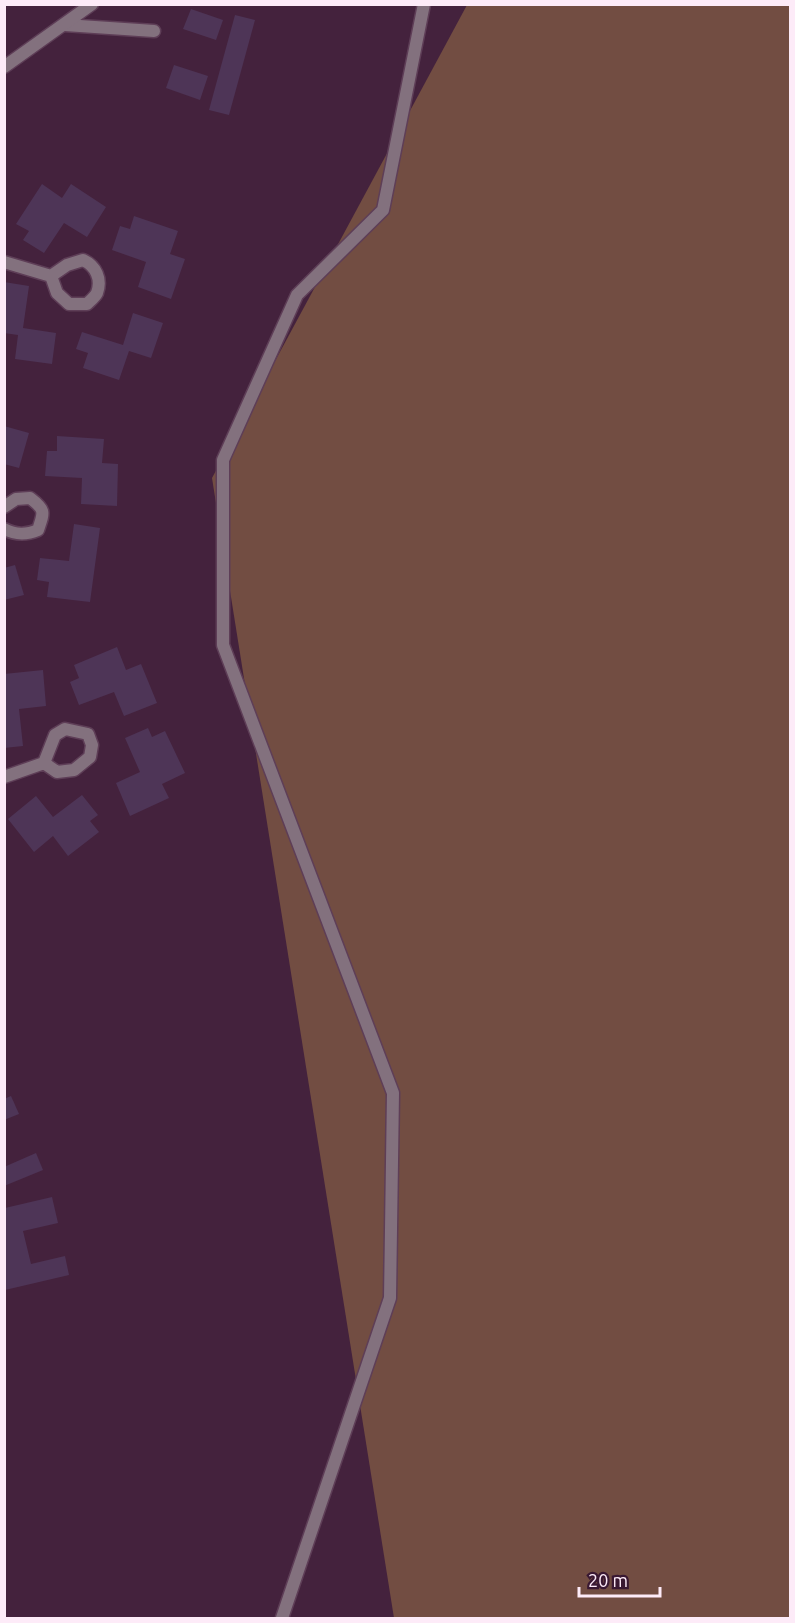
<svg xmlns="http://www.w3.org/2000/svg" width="795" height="1623" font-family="Ubuntu,sans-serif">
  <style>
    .green { fill: #724d42 }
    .building { fill: #4e3557 }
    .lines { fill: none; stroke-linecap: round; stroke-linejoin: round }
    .minor-casing { stroke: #5e3e57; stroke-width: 15 }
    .minor { stroke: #83717e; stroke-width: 12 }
  </style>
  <rect width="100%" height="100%" fill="#44223d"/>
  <path class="green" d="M467,5H790V1618H394L212,478Z"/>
  <g class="building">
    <path d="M191,9L223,20L216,40L183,29Z"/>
    <path d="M235,15L255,20L229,115L209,110Z"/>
    <path d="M174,65L208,76L200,100L166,88Z"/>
    <path d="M42,184L62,198L71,184L106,207L87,237L64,223L44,253L23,240L29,231L16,224Z"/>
    <path d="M134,216L178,231L170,254L185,259L171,299L138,287L146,262L112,250L120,226L130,229Z"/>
    <path d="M4,282L29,286L23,328L56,333L52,364L15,359L18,335L4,333Z"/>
    <path d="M133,313L163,323L151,358L129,351L119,380L83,368L88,353L76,349L82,332L123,345Z"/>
    <path d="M4,426L29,433L19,468L4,464Z"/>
    <path d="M57,436L104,439L102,463L118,464L117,506L81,504L82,478L45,476L47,451H57Z"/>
    <path d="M74,524L100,528L90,602L47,597L49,582L37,580L40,558L69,561Z"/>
    <path d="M15,565L24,595L4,600V568Z"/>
    <path d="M117,647L126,670L141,664L157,703L124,716L114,692L79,705L70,682L79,678L74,665Z"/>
    <path d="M43,670L46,706L19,709L23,746L4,748V674Z"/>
    <path d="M148,728L152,737L165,731L185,773L162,784L169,798L130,816L116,783L140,772L125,738Z"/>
    <path d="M82,795L98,815L90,821L99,832L68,856L53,836L34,852L8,819L36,796L53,817Z"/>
    <path d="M11,1096L19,1114L4,1120V1099Z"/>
    <path d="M36,1153L43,1170L4,1186V1167Z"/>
    <path d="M52,1197L58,1223L23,1231L31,1264L65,1256L69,1275L5,1290V1208Z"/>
  </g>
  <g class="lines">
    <defs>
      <g id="minor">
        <path d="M65,25L154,31"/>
        <path d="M4,67L92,4"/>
        <path d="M4,262L51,276L57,293L69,304H87C90,301 95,297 97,293C102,279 96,266 83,260L67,265L51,276"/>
        <path d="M4,507L16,499L30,498C46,510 44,512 38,530C26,535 16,535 4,529"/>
        <path d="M4,777L44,763L55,735L65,729L88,734L92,745L90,757L74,770L57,772L44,763"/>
        <path d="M282,1618L390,1298L393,1093L223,645V460L297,295L383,210L424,4"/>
      </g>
    </defs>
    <use href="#minor" class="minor-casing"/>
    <use href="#minor" class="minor"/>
  </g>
  <rect width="795" height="1623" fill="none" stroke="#fdebf8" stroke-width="12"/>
  <path d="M579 1587v9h81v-9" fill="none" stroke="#fdebf8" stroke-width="3"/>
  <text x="588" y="1587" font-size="18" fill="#fdebf8" stroke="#391832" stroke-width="4.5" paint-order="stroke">20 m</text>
</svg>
